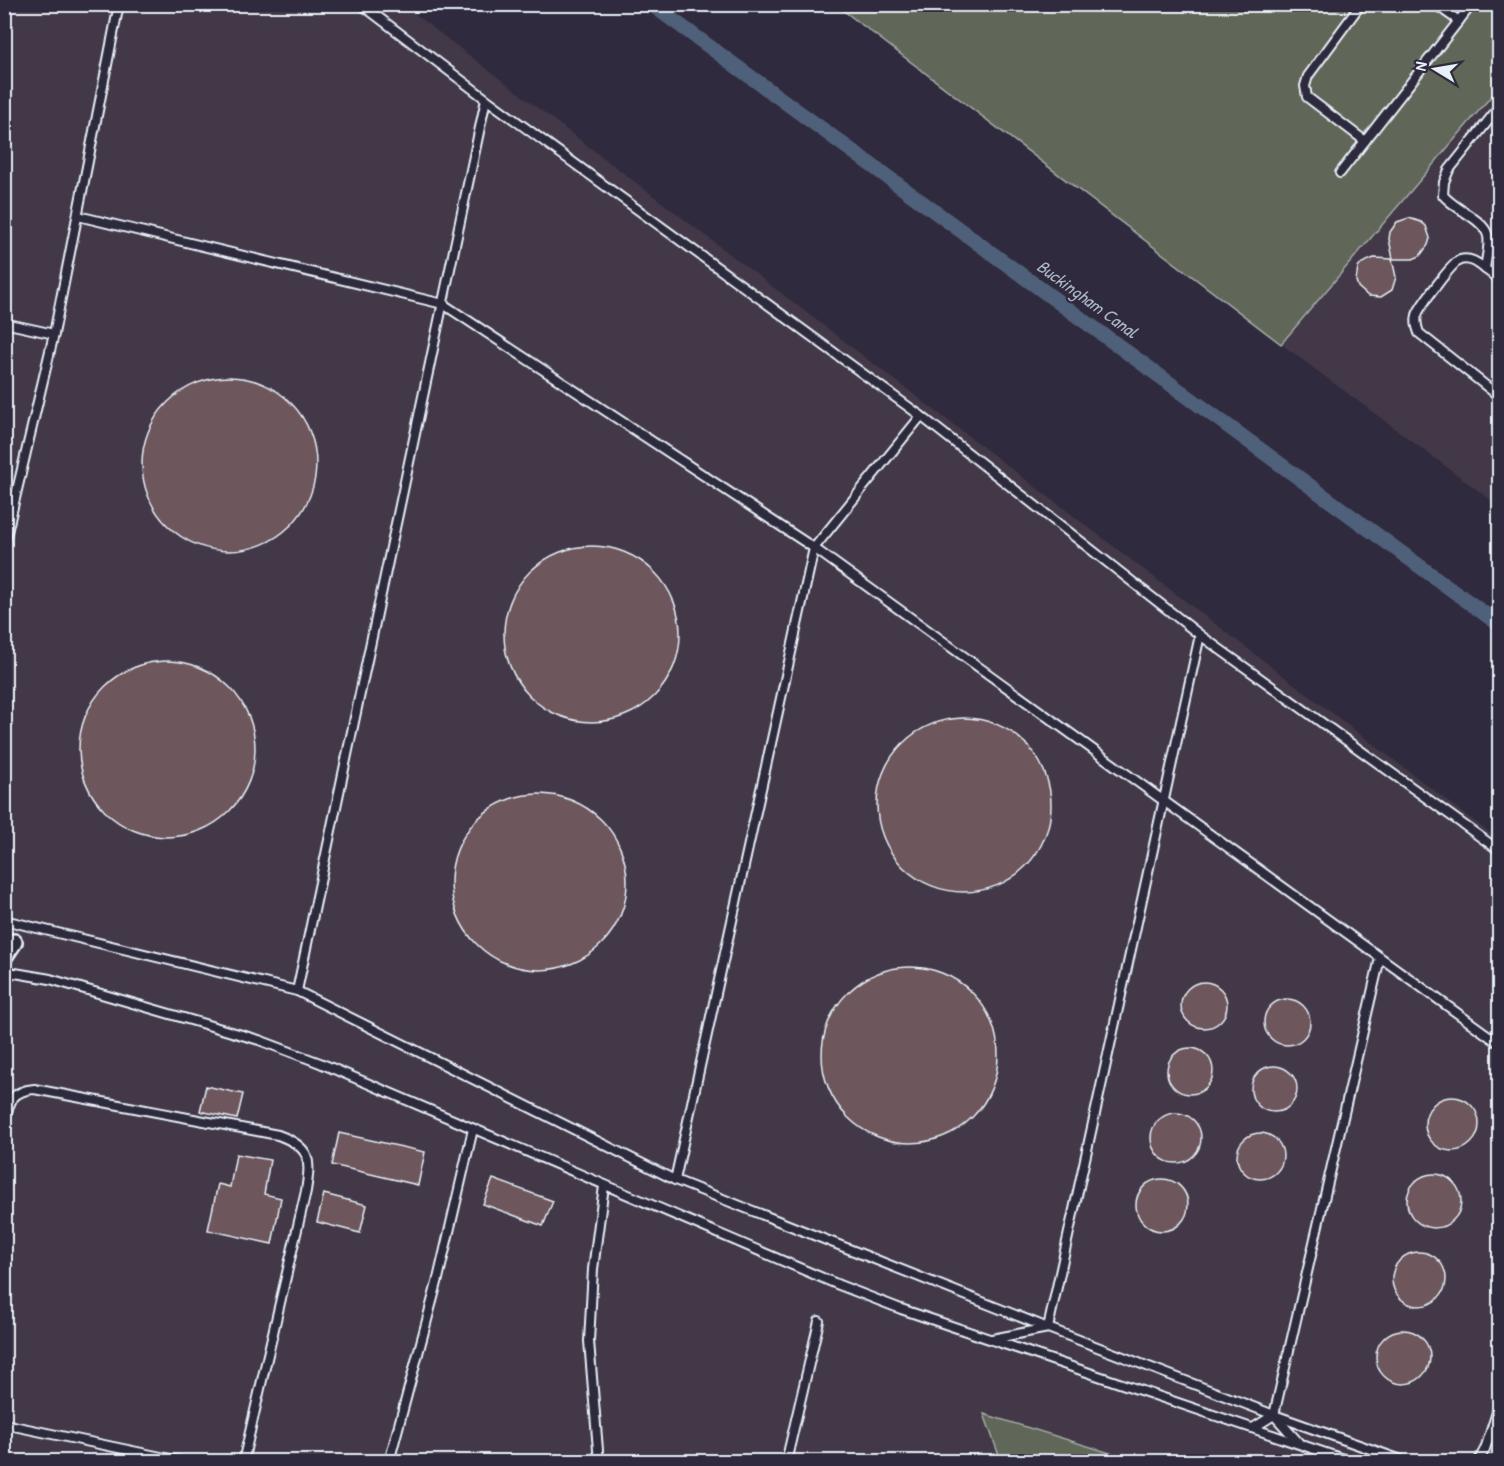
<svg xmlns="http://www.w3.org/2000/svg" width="1504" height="1466" font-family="'Patrick Hand',sans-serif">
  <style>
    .built { fill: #423846 }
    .green { fill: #606659; stroke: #a4aca8; stroke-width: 1.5 }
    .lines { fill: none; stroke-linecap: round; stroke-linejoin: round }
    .canal { stroke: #50607a; stroke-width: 15 }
    .building { fill: #6d575c; stroke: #e8f1f8; stroke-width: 1.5 }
    .service-casing { stroke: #e8f1f8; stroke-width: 12 }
    .minor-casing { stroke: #e8f1f8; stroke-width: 20 }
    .service { stroke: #2f2a3d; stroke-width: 8 }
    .minor { stroke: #2f2a3d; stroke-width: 15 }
    .labels { text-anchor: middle; stroke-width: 4.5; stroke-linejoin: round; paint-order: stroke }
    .water-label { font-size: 18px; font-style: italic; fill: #abb7c6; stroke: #2f2a3d }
  </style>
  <rect width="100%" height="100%" fill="#2f2a3d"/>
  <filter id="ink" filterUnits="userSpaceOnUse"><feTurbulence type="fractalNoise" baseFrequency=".0167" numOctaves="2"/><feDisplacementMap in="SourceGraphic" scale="12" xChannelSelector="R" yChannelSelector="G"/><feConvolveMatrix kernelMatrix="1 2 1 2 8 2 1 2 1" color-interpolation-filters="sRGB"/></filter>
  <g filter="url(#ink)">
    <g class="built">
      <path d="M5,5H403L1499,840L1500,1392L1475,1461L5,1462Z"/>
      <path d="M1499,87V506L1281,344Z"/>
    </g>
    <g class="green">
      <path d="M836,5H1499V87L1281,344Z"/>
      <path d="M984,1414L1136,1461H1001Z"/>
    </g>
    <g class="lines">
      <path class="canal" d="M651,4L1500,625"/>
    </g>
    <g class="building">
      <path d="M1409,218L1421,222L1426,226L1430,238L1428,245L1420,256L1413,259H1393L1389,239L1390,232L1397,222Z"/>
      <path d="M1374,258L1392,259L1396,277L1392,290L1381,297L1368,296L1358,287L1356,281L1358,268L1362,263Z"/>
      <circle cx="229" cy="464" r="87"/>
      <circle cx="592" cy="634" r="88"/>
      <circle cx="167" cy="749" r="88"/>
      <circle cx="964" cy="805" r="87"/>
      <circle cx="539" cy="882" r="88"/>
      <circle cx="910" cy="1055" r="88"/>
      <circle cx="1204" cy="1005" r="23"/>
      <circle cx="1287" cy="1022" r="23"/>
      <circle cx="1190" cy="1071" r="23"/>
      <circle cx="1274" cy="1089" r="23"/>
      <path d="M206,1086L243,1094L237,1119L200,1111Z"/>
      <circle cx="1452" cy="1124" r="27"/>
      <circle cx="1176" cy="1138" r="25"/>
      <circle cx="1260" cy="1156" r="23"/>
      <path d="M339,1133L425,1152L418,1185L332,1165Z"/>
      <path d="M236,1154L270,1160L264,1194L281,1198L272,1244L208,1230L218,1184L230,1187Z"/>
      <circle cx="1434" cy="1201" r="27"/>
      <path d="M493,1179L553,1201L543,1226L483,1204Z"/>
      <circle cx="1162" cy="1205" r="26"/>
      <path d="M324,1194L367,1205L360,1233L317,1222Z"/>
      <circle cx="1419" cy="1279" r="27"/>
      <circle cx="1403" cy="1357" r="27"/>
    </g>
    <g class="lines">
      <defs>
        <g id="service">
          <path d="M361,4L486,99L921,416L1200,635L1048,1328L992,1339"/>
          <path d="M1361,4L1308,76L1305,86L1307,97L1365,141"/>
          <path d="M1435,4L1459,21"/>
          <path d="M1500,106L1449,170L1444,182L1443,195C1455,210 1484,219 1488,236C1490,246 1486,259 1485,269L1500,280"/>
          <path d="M1340,173L1472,4"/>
          <path d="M78,216L443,304L814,548L1500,1044"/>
          <path d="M1485,269C1478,263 1470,257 1460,260C1452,263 1420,306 1417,315C1415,322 1417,327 1419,333L1500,397"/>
          <path d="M4,323L54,334"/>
          <path d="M4,545L54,334L119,4"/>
          <path d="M1200,635L1500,851"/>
          <path d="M4,920L297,991L675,1180L1048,1328L1274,1415L1407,1462"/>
          <path d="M4,974L15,973L50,979L259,1040L320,1063L839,1285L901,1309L1352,1462"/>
          <path d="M297,991L486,99"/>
          <path d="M4,1125C9,1105 9,1091 34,1089L278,1135C311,1147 311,1159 306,1191L243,1462"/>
          <path d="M675,1180L814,548L921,416"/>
          <path d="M1274,1415L1380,958"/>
          <path d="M4,1424L185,1462"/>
          <path d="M1253,1428L1274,1415L1299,1443"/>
          <path d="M389,1462L438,1279L473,1129"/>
          <path d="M599,1462L589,1341L593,1269L604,1186"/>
          <path d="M786,1462L819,1321"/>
          <path d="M1478,1462L1485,1449L1500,1403"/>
        </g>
        <path id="minor" d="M4,957L14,942"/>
      </defs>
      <use href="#service" class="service-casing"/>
      <use href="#minor" class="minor-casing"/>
      <use href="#service" class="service"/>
      <use href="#minor" class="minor"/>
    </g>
  </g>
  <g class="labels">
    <g class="water-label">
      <text transform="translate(1087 299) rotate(36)" y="6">Buckingham Canal</text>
    </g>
  </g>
  <rect width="1504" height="1466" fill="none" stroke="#2f2a3d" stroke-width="24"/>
  <rect x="12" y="12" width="1480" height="1442" fill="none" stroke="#e8f1f8" stroke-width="2" filter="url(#ink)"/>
  <g transform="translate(1435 69) rotate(281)" stroke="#2f2a3d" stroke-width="4.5" paint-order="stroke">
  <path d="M0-4.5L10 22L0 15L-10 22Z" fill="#e8f1f8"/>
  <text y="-9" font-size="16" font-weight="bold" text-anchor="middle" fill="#e8f1f8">N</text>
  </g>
</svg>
